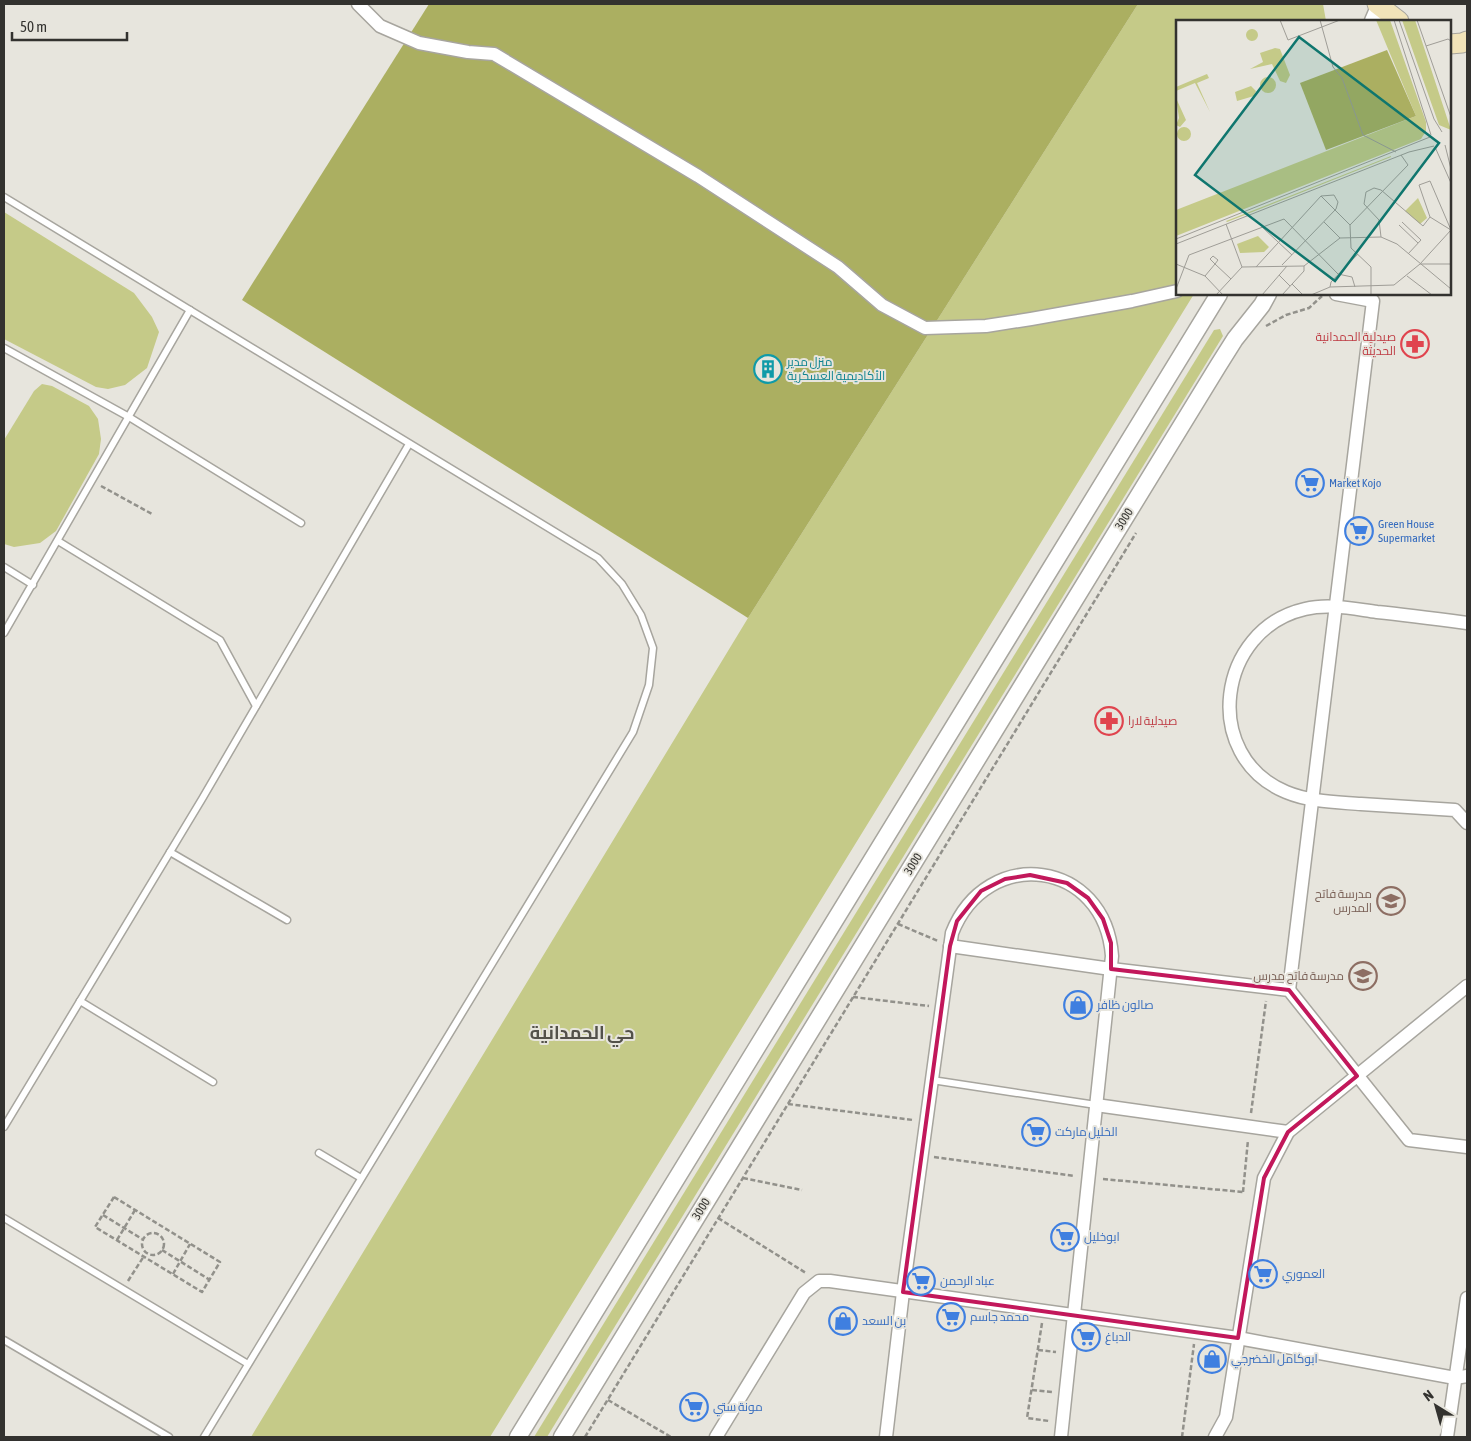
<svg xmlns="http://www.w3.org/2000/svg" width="1471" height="1441" font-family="'Asap Condensed',Cairo,sans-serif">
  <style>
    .green { fill: #c5ca88 }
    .forest { fill: #abaf61 }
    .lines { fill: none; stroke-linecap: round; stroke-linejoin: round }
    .service-casing { stroke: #a7a59e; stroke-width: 9 }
    .minor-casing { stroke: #a7a59e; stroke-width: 15 }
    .tertiary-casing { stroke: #a7a59e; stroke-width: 19 }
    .secondary-casing { stroke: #a7a59e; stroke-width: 21 }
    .path { stroke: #92918b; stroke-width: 2.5; stroke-dasharray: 5 2.5; stroke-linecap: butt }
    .service { stroke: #fff; stroke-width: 6 }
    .minor { stroke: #fff; stroke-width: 12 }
    .tertiary { stroke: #fff; stroke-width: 16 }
    .secondary { stroke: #f1e3b8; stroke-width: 19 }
    .marked { fill: none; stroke: #c2185b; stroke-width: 4; stroke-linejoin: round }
    .labels { text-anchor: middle; stroke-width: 4; stroke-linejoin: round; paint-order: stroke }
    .health-label { font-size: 12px; fill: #be3a42; stroke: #e7e5dd; text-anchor: end }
    .culture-label { font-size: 12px; fill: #0d838f; stroke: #e7e5dd; text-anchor: start }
    .shop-label { font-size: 12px; fill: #366cbe; stroke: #e7e5dd; text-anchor: start }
    .street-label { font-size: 12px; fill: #33322f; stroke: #e7e5dd }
    .education-label { font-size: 12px; fill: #785e54; stroke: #e7e5dd; text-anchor: end }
    .district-label { font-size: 18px; font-weight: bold; fill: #53514a; stroke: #e7e5dd }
    .inset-road { fill: none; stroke: #9f9d97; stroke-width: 1 }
    .view { fill: #0f766e; fill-opacity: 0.15; stroke: #0f766e; stroke-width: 2.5 }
    .inset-edge { fill: none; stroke: #33322f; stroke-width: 2.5 }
  </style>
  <rect width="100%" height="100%" fill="#e7e5dd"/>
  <g class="green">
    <path d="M1138,4H1323L1326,21H1177V294H1194L490,1437H251L748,618Z"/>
    <path d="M4,212L134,293L152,317L159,332L147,368L125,385L108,389L96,387L4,339Z"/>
    <path d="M1220,329L1223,336L547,1437H534L1214,330Z"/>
    <path d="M42,384L52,386L89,406L98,419L101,439L99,454L56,531L40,543L14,547L4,544V440L34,391Z"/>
  </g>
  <path class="forest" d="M429,4H1138L748,618L242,300Z"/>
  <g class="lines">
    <defs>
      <g id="service">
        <path d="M4,197L598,558L622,584L641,615L653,648L649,685L633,732L204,1437"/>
        <path d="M4,348L129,417L301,523"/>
        <path d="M58,541L220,640L256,706"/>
        <path d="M4,567L33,585"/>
        <path d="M4,633L190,310"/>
        <path d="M170,852L287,920"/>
        <path d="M80,1001L213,1082"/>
        <path d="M932,1080L1096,1105"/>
        <path d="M4,1127L202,799L409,444"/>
        <path d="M319,1153L361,1178"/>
        <path d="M4,1218L248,1364"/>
        <path d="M4,1340L169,1437"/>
      </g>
      <g id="minor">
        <path d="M358,4L380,26L419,43L468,52L494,54L698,176L838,267L882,305L925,328L986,326L1031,319L1132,301L1177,291"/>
        <path d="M1467,623C1437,619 1407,615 1377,612C1354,609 1329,603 1305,609C1217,629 1200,756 1286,792C1310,802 1335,802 1361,804C1392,806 1424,808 1455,810L1467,823"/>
        <path d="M950,946L1111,969L1289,990L1409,1140L1467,1147"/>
        <path d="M1289,990L1373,301L1336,294"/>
        <path d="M1096,1105L1288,1132"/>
        <path d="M716,1437L804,1293L819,1281H830L1238,1338L1455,1378L1467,1376"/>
        <path d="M886,1437L903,1292L952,933C987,844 1105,860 1112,956L1061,1437"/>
        <path d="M1215,1437L1226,1417L1264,1178L1288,1132L1467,986"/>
        <path d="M1447,1437L1467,1298"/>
      </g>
      <g id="tertiary">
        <path d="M1373,21L1379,7"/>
        <path d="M518,1437L1219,294"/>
        <path d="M562,1437L1218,366L1235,339L1262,305L1268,294"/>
      </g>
      <g id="secondary">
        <path d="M1377,4L1399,21"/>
        <path d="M1450,44L1462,43L1467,41"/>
      </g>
    </defs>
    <use href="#service" class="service-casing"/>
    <use href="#minor" class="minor-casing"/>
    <use href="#tertiary" class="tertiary-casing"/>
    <use href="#secondary" class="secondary-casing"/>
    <g class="path">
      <path d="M1266,326L1286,315L1309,308L1322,296"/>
      <path d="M101,486L152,514"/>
      <path d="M898,924L938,941"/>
      <path d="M853,997L929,1006"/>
      <path d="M788,1104L913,1120"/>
      <path d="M1251,1113L1266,1001"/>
      <path d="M934,1157L1075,1176"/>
      <path d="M743,1178L802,1190"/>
      <path d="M1103,1179L1243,1192"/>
      <path d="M1243,1192L1248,1140"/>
      <path d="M114,1197L220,1262L202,1292L95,1227Z"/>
      <path d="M103,1215L142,1239"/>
      <path d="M718,1218L806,1273"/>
      <circle cx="153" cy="1244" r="11"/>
      <path d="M117,1240L135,1210"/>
      <path d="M162,1250L210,1280"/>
      <path d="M173,1274L190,1244"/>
      <path d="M128,1281L144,1256"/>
      <path d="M1042,1323L1027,1418L1049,1421"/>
      <path d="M1038,1350L1056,1352"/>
      <path d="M1032,1390L1053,1392"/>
      <path d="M608,1400L671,1437"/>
      <path d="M585,1437L1136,533"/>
      <path d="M1182,1437L1194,1344"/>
    </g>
    <use href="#service" class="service"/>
    <use href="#minor" class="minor"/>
    <use href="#tertiary" class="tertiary"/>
    <use href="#secondary" class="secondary"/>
  </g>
  <path class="marked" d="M1030,875L1067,883L1088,898L1103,919L1111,943V969L1289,990L1357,1076L1288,1132L1264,1178L1238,1338L903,1292L950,946L957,921L981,891L1005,879Z"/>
  <defs>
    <symbol id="pharmacy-ring" viewBox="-11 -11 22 22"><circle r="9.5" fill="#e7e5dd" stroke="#e0444e" stroke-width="1.5"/><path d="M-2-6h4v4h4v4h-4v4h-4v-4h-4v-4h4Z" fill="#e0444e"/></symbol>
    <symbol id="building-ring" viewBox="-11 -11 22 22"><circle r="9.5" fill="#e7e5dd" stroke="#0f9aa8" stroke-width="1.5"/><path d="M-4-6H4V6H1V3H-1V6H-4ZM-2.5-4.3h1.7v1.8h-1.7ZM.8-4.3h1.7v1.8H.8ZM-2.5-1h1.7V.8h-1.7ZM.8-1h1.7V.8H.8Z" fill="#0f9aa8"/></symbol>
    <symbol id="supermarket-ring" viewBox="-11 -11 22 22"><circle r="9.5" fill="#e7e5dd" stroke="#3f7fe0" stroke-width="1.5"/><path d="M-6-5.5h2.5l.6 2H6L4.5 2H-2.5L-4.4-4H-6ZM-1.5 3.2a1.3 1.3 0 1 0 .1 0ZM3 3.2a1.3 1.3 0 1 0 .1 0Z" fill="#3f7fe0"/></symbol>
    <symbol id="school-ring" viewBox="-11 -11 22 22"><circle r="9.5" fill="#e7e5dd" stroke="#8d6e63" stroke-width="1.5"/><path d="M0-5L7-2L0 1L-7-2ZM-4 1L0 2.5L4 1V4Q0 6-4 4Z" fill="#8d6e63"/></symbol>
    <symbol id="shop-ring" viewBox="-11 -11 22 22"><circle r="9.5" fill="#e7e5dd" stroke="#3f7fe0" stroke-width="1.5"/><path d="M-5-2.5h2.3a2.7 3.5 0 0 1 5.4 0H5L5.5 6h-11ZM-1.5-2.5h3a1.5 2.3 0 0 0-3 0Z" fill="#3f7fe0"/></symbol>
  </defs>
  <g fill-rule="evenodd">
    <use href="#pharmacy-ring" x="1399" y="328" width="32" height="32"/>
    <use href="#building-ring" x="752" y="353" width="32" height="32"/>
    <use href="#supermarket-ring" x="1294" y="467" width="32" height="32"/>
    <use href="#supermarket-ring" x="1343" y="515" width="32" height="32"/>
    <use href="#pharmacy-ring" x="1093" y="705" width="32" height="32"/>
    <use href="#school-ring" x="1375" y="885" width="32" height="32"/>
    <use href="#school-ring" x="1347" y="960" width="32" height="32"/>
    <use href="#shop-ring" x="1062" y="989" width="32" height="32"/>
    <use href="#supermarket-ring" x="1020" y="1116" width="32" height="32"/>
    <use href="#supermarket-ring" x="1049" y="1221" width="32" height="32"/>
    <use href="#supermarket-ring" x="1247" y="1258" width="32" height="32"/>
    <use href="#supermarket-ring" x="905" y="1265" width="32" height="32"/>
    <use href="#supermarket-ring" x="935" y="1301" width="32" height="32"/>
    <use href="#shop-ring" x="827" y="1305" width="32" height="32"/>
    <use href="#supermarket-ring" x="1070" y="1321" width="32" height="32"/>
    <use href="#shop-ring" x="1196" y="1343" width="32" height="32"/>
    <use href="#supermarket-ring" x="678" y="1391" width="32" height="32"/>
  </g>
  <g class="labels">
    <g class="health-label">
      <text x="1396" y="341">صيدلية الحمدانية<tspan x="1396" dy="14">الحديثة</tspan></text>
      <text x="1128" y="725" text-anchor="start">صيدلية لارا</text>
    </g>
    <g class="culture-label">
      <text x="787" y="366">منزل مدير<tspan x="787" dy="14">الأكاديمية العسكرية</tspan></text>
    </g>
    <g class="shop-label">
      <text x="1329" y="487">Market Kojo</text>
      <text x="1378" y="528">Green House<tspan x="1378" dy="14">Supermarket</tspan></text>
      <text x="1097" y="1009">صالون ظافر</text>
      <text x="1055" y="1136">الخليل ماركت</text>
      <text x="1084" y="1241">ابوخليل</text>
      <text x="1282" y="1278">العموري</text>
      <text x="940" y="1285">عباد الرحمن</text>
      <text x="970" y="1321">محمد جاسم</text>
      <text x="862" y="1325">بن السعد</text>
      <text x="1105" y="1341">الدباغ</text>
      <text x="1231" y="1363">ابوكامل الخضرجي</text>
      <text x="713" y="1411">مونة ستي</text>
    </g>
    <g class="street-label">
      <text transform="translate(1124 519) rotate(-58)" y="4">3000</text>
      <text transform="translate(913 864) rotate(-58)" y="4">3000</text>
      <text transform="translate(701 1209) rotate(-58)" y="4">3000</text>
    </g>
    <g class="education-label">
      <text x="1372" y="898">مدرسة فاتح<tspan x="1372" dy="14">المدرس</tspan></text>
      <text x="1344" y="980">مدرسة فاتح مدرس</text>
    </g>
    <g class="district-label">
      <text x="582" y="1039">حي الحمدانية</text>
    </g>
  </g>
  <g transform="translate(1176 20)">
    <rect width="275" height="275" fill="#e7e5dd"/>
    <path d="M200,0H214L250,102V111L245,119L0,216V190L240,96ZM226,0H239L275,110L263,105ZM70 15a6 6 0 1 1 12 0a6 6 0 1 1-12 0ZM99,28L104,29L114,55L110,63L104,61L96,44L74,49L87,42L84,33ZM31,54L33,58L21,63L34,92L19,63L0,71V67ZM84 65a8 8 0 1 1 16 0a8 8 0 1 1-16 0ZM75,66L80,71L78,76L61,81L59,72ZM0,78L10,100L4,107L0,105L3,98ZM1 114a7 7 0 1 1 14 0a7 7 0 1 1-14 0ZM215,136V137L51,202L50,201ZM242,178L251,198L244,204L229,191ZM82,216L93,227L88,232L64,233L61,224Z" fill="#c5ca88"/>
    <path d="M211,30L240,96L150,130L124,63Z" fill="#abaf61"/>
    <path class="inset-road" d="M104,0L112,20L164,0M144,0L157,47L166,58L187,115L220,132M218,0L255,115M223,0L258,99L266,112M241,0L275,97M250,26L272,19L275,21M269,125L275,149M259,127L275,163M145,176L174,205L175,228L195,247V275M254,197L275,210M148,202L164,218M226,202L245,220L232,234M174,205L232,145L225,135M223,205L242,223M86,207L116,235M205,217L203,200L188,184L190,172L198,168L205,170L247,206L254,197L243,165L254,161L275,210L244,244M0,219L254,117M0,224L233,132L258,126M0,244L29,256L47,275M66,247L128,246L164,218L205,217L221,224L275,269M80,247L145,176L158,175L162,182L160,189L106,245M103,255L114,266M29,256L39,244L42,240L37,236L34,239L39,244L55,259M231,256L256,275M116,264L127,275M154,267L155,262L182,234M0,269L13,235L108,199L162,254L176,257L179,267M40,275L66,247L50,204M86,275L111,246M106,275L128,251V246M135,275L154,267L218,265L244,244H275"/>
    <path class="view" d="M123,17L263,123L159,261L19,155Z"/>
    <rect width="275" height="275" class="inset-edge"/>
  </g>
  <rect width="1471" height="1441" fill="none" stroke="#33322f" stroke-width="10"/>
  <g transform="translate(1436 1406) rotate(323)" stroke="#e7e5dd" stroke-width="4" paint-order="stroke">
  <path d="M0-4L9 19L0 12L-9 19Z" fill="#33322f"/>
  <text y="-8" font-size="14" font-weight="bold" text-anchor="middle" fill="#33322f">N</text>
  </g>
  <path d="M12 32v8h115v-8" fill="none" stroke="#33322f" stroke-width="2.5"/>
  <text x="20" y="32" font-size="15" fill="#33322f" stroke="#e7e5dd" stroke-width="4" paint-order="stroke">50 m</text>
</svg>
